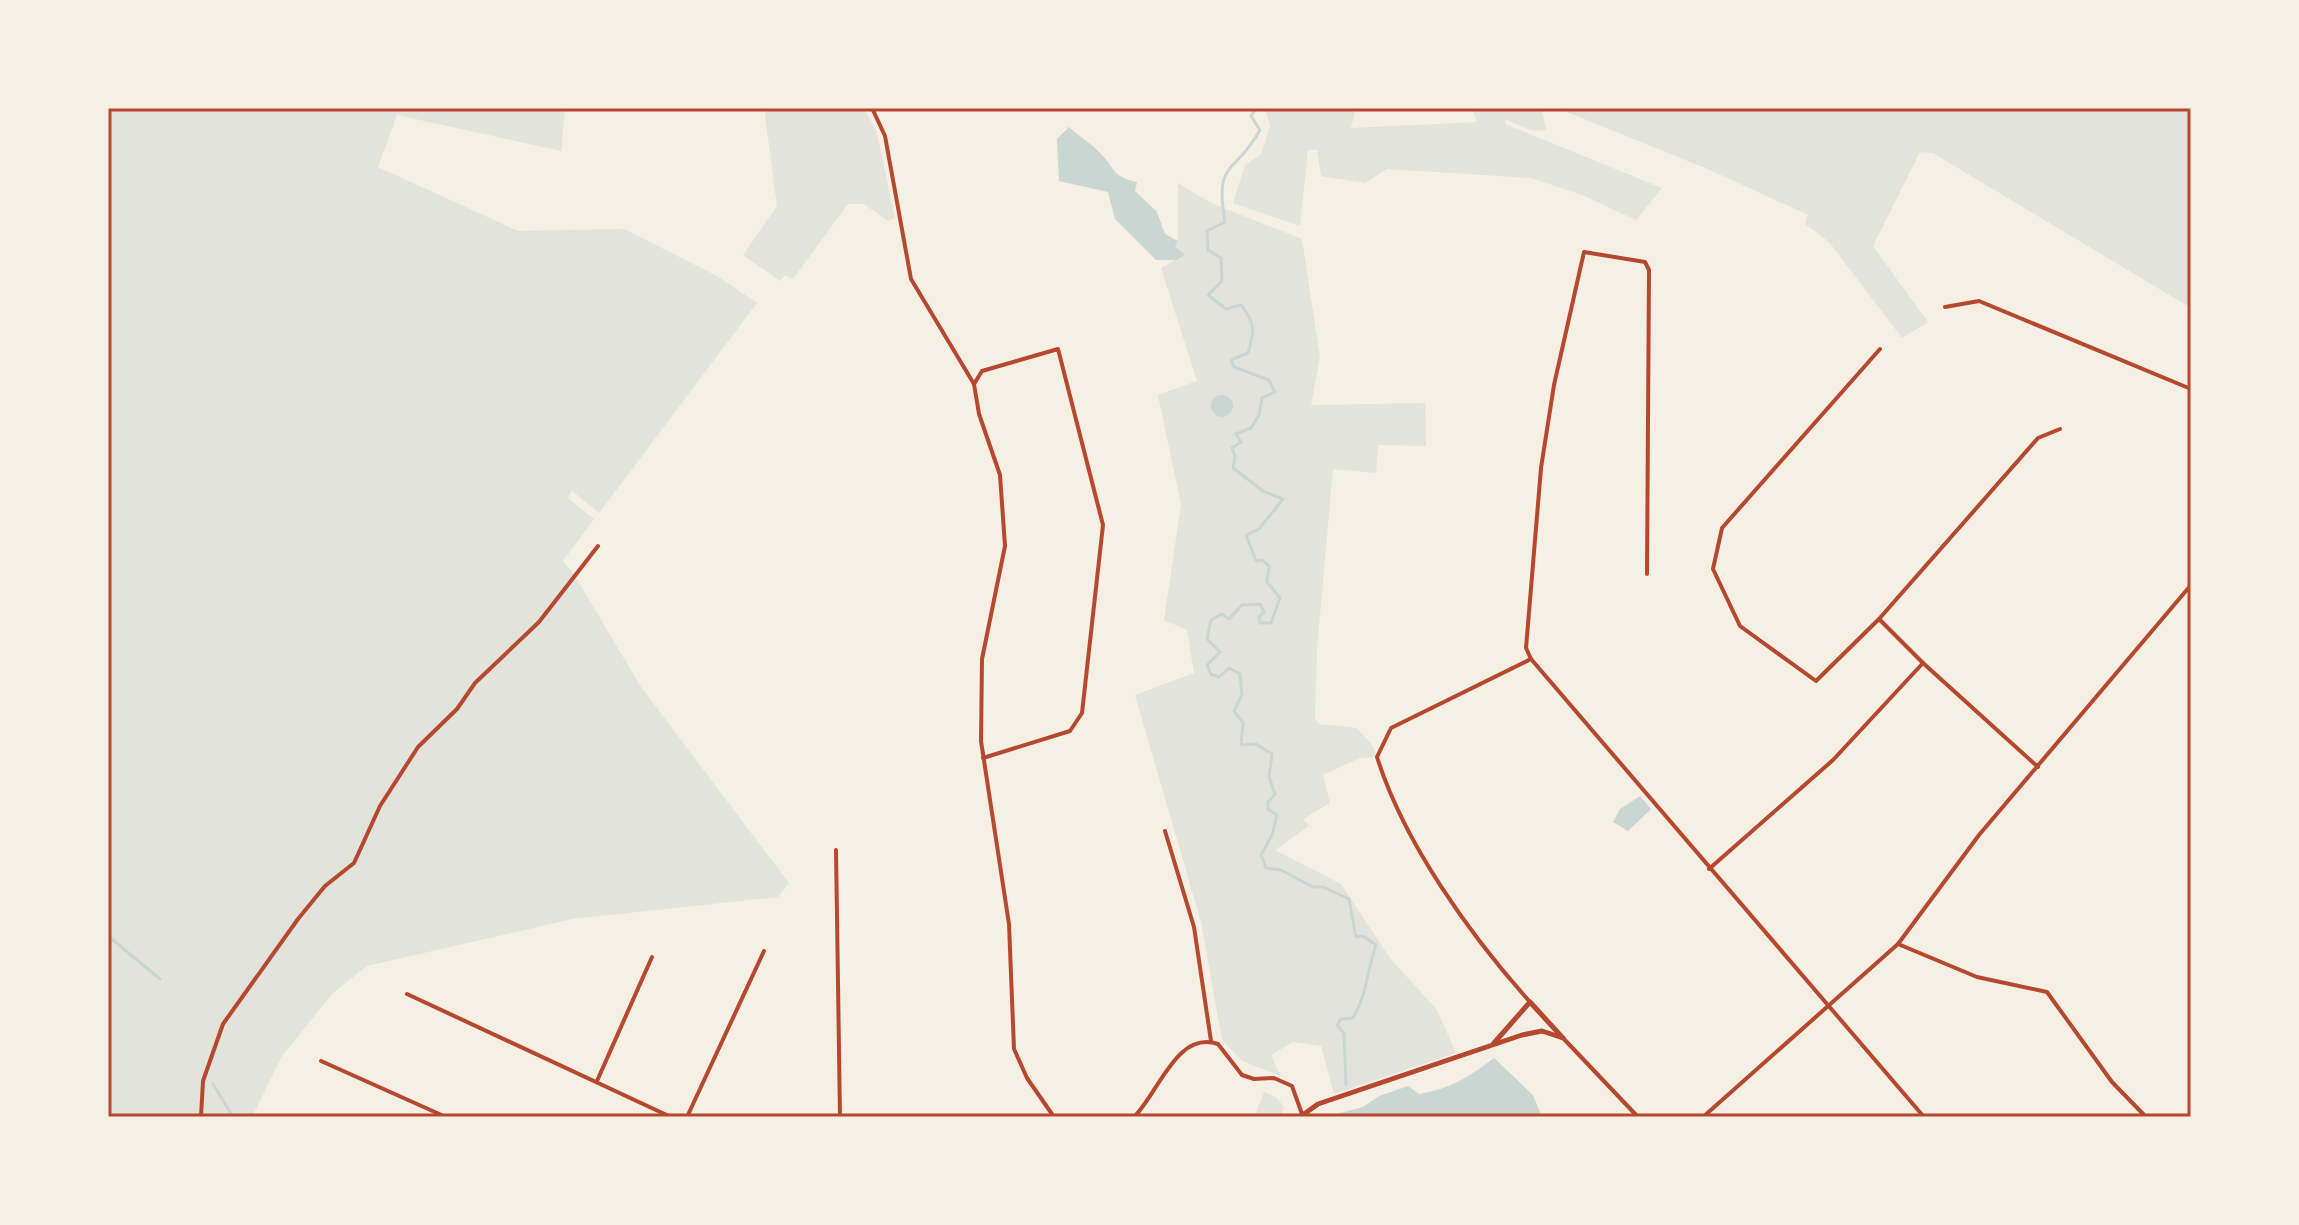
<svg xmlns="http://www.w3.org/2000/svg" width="2299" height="1225" font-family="'PT Sans Narrow',sans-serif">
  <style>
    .green { fill: #e2e4dc }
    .water { fill: #c9d6d2 }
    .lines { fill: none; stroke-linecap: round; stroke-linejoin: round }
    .stream { stroke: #c9d6d2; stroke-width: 3 }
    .minor { stroke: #b5482f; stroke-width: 4 }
    .tertiary { stroke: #b5482f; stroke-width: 5 }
    .neatline { fill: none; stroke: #b5482f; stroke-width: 3 }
  </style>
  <rect width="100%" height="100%" fill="#f6efe4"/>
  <g class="green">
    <path d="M108,108H565L561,151L397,115L378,167L518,231L624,229L717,276L757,303L599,513L572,491L568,498L594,519L563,561L574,574L641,687L789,883L778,897L572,919L367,966L333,993L282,1056L252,1117H108Z"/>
    <path d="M764,108H864L877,133L895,218L888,221L864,204H848L793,279L785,275L780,281L743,255L777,206Z"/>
    <path d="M1265,108H1363L1355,111L1351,128L1477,122L1472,108H1538L1543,114L1546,130L1533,131L1506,120L1505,124L1662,188L1636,220L1582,195L1531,178L1387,169L1365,183L1321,176L1317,150H1308L1300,226L1233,203L1245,165L1261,154L1270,126Z"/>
    <path d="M1557,108H2191V308L1933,153L1920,152L1873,246L1928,322L1902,338L1829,242L1805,224L1808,215L1710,170Z"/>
    <path d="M1178,183L1211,203L1302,239L1320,357L1311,405L1425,403L1426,446L1378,445L1376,473L1333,469L1317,649L1315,718L1319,724L1357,728L1373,746L1377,757L1360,758L1323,775L1330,803L1303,819L1309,826L1275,850L1341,884L1390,958L1437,1010L1456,1053L1334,1094L1321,1046L1293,1042L1271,1055L1280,1076L1242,1061L1222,1040L1201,922L1135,695L1194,673L1187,630L1164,620L1181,505L1158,395L1197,381L1161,268L1184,255L1174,247L1178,241Z"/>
    <path d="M1264,1092L1277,1098L1284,1107L1280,1117H1259L1256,1112Z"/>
  </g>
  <g class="water">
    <path d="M1069,127C1079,136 1090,143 1099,152C1115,167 1111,177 1137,182L1135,191L1157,212L1165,234L1178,241L1175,247L1185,255L1176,260H1156L1115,219L1108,192L1059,181L1057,139Z"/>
    <circle cx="1222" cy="406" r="11"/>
    <path d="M1640,796L1651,809L1628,831L1613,822L1620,809Z"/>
    <path d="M1494,1058L1533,1095L1542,1117H1325L1363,1107L1379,1096L1408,1086L1419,1094C1450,1089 1469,1077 1494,1058Z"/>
  </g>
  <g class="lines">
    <g class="stream">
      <path d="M1256,108L1251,116L1260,130C1235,176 1214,159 1225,222L1207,231L1208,250L1221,258L1222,281L1208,295L1226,309L1241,305C1255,322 1255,331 1248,353L1231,360L1234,367L1269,380L1275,392L1262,398L1259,415L1251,428L1236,434L1241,442L1232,448L1235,456L1233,468L1263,491L1283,499L1259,529L1246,535L1256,561L1262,560L1269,566L1267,582L1280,598L1271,623H1260L1259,617L1264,612L1260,604L1242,605L1229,619L1222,614L1211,620L1207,639L1220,652L1207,665L1211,674L1219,677L1229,668L1240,674L1242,695L1234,711L1243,723L1241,745L1256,744L1272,754L1269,777L1275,794L1268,802V809L1277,815L1272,835L1261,855L1266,868L1281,870L1313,887H1323L1349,899L1356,937L1363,936L1376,945C1367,970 1367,995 1353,1018L1341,1019L1337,1025L1344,1033L1346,1085"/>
      <path d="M108,936L160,979"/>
      <path d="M213,1084L233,1117"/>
    </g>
    <g class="minor">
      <path d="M872,108L885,136L911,279L974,384L979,414L1000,475L1005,546L982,659L981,741L1009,924L1014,1049L1027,1078L1054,1117"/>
      <path d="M1945,307L1979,301L2191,389"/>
      <path d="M1880,349L1722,528L1713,569L1740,626L1816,681L1879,619L1923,663"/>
      <path d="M974,384L982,371L1058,349L1103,525L1082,713L1070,731L983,758"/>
      <path d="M1879,619L2038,438L2060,429"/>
      <path d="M1531,659L1924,1117"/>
      <path d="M1165,831L1194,927L1211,1041"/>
      <path d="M836,850L840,1117"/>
      <path d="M1709,869L1833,760L1923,663L2038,767"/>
      <path d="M1898,944L1977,977L2047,992L2112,1082L2146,1117"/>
      <path d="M407,994L671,1117"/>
      <path d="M1530,1002C1470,935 1404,843 1377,757L1391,728L1531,659L1526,648L1541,468L1554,385L1584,252L1645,262L1649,270L1647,574"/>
      <path d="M1563,1038L1638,1117"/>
      <path d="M321,1061L446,1117"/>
      <path d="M597,1081L652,957"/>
      <path d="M201,1117L203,1081L223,1024L298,919L325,886L354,863L380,806L418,747L457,709L475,683L539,622L598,546"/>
      <path d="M687,1117L764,951"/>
      <path d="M1134,1117C1159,1092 1177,1030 1218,1044L1242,1075L1254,1079L1274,1078L1292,1086L1302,1114"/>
      <path d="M1703,1117L1898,944L1979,835L2191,585"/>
    </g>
    <g class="tertiary">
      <path d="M1494,1043L1530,1002L1562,1037"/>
      <path d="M1300,1117L1318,1104L1522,1035L1542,1031L1563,1038"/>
    </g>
  </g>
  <rect width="2299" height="1225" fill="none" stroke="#f6efe4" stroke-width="220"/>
  <rect x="110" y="110" width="2079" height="1005" class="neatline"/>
</svg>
